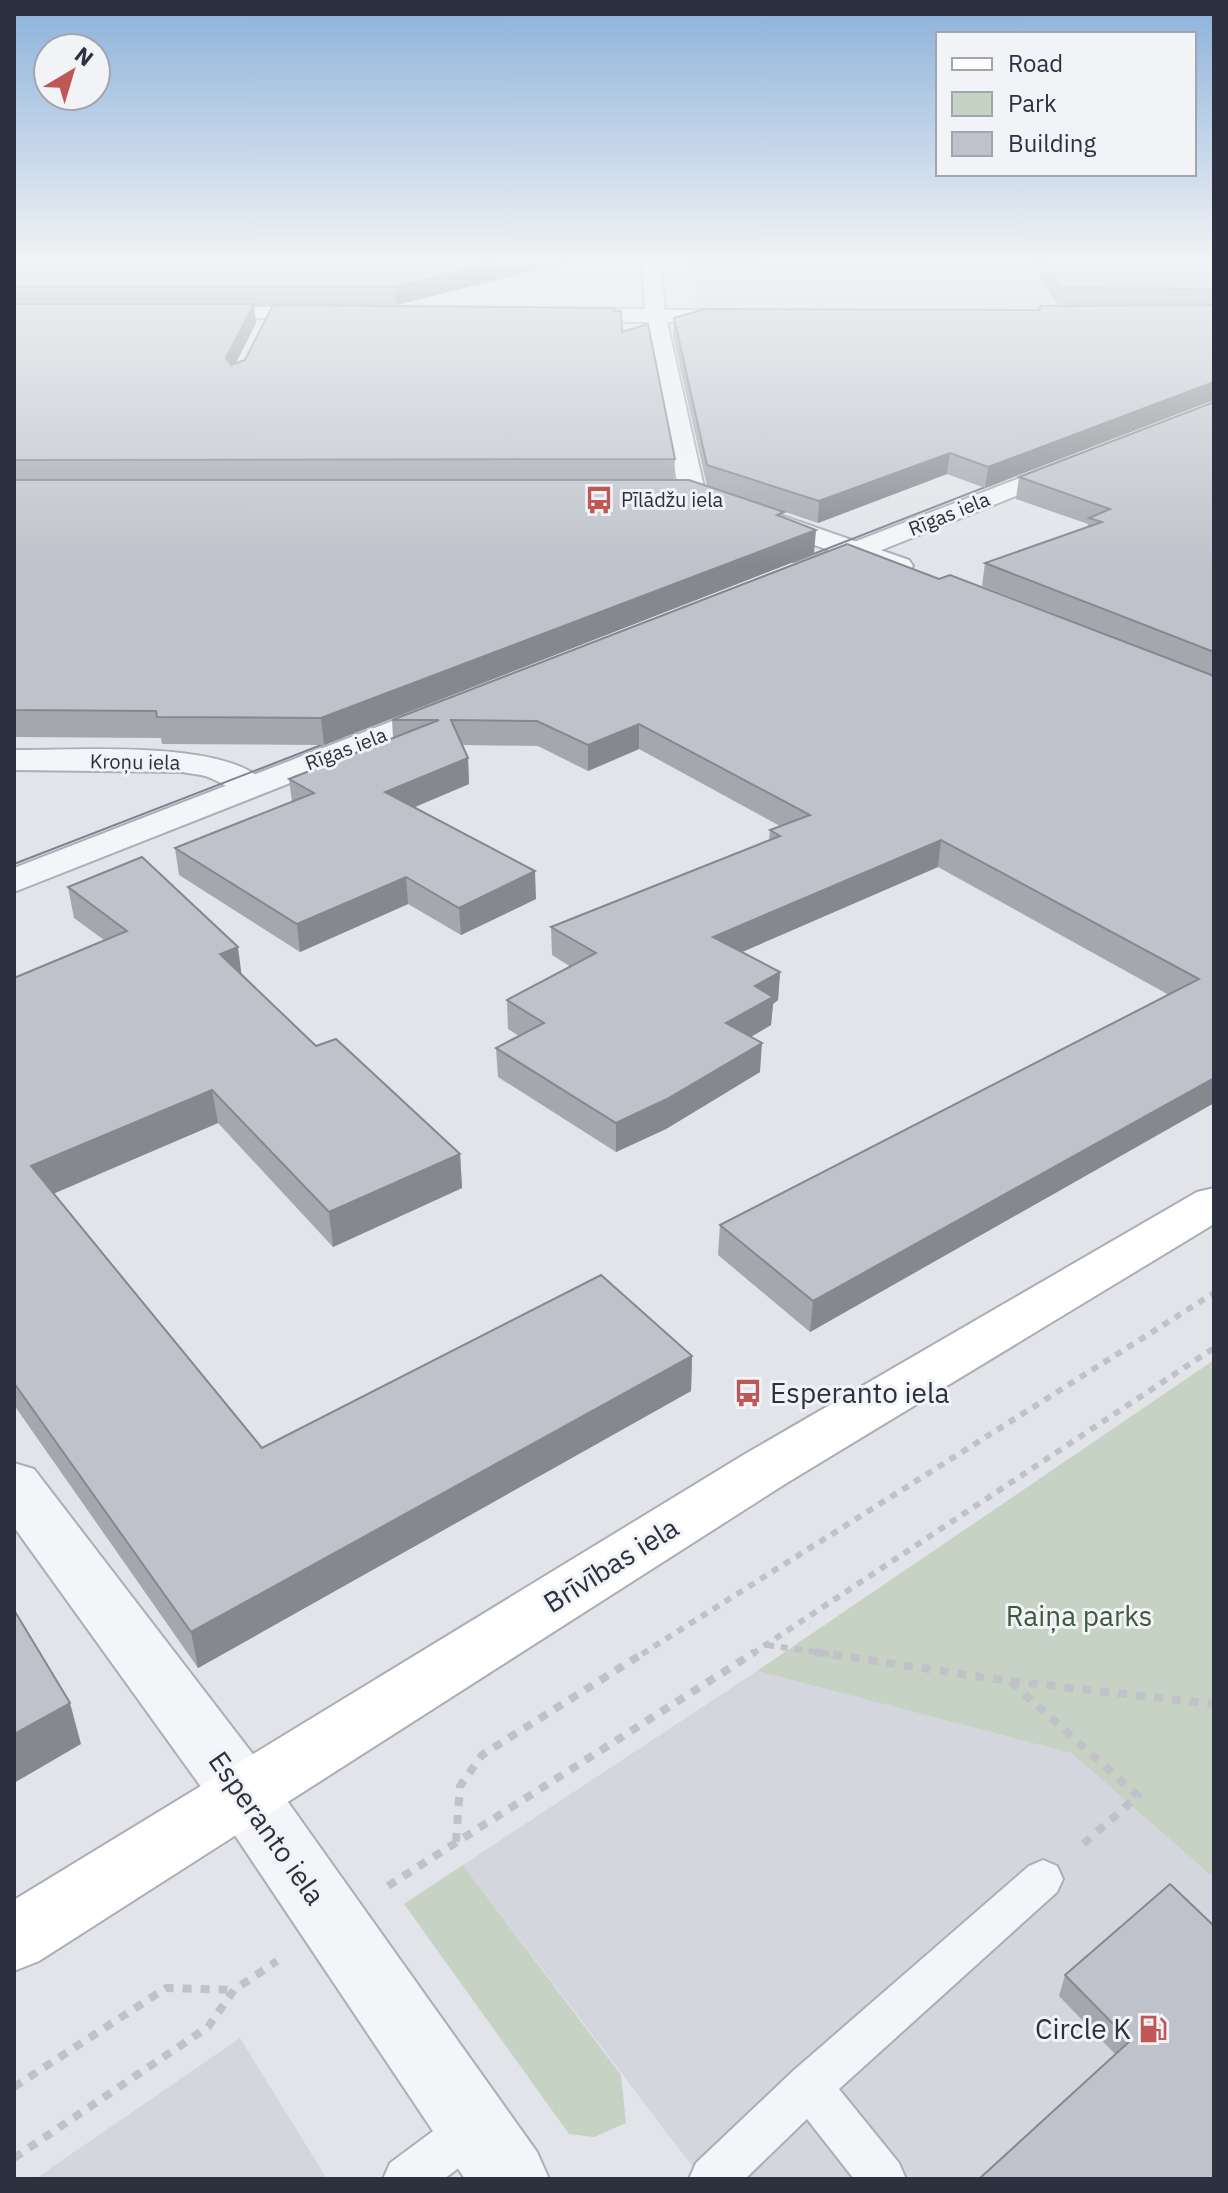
<svg xmlns="http://www.w3.org/2000/svg" width="1228" height="2193" font-family="'IBM Plex Sans',sans-serif">
  <style>
    .built { fill: #d4d6dd }
    .green { fill: #c6d2c4 }
    .lines { fill: none; stroke-linecap: round; stroke-linejoin: round }
    .service-casing { stroke: #abaeb6; stroke-width: 4 }
    .minor-casing { stroke: #abaeb6; stroke-width: 4 }
    .tertiary-casing { stroke: #abaeb6; stroke-width: 4 }
    .secondary-casing { stroke: #abaeb6; stroke-width: 4 }
    .path-far2 { stroke: #c0c2c8; stroke-width: 2; stroke-dasharray: 3 3; stroke-linecap: butt }
    .path-far1 { stroke: #c0c2c8; stroke-width: 6; stroke-dasharray: 7 7; stroke-linecap: butt }
    .path { stroke: #c0c2c8; stroke-width: 8; stroke-dasharray: 9 9; stroke-linecap: butt }
    .service { fill: #f4f5f8; fill-rule: evenodd }
    .minor { fill: #f4f5f8; fill-rule: evenodd }
    .tertiary { fill: #f4f5f8; fill-rule: evenodd }
    .secondary { fill: #fff; fill-rule: evenodd }
    .tram { stroke: #7d8291; stroke-width: 2 }
    .wall { fill: #a5a7af; fill-rule: evenodd }
    .shaded-wall { fill: #86888e }
    .building { fill: #c0c2cb; stroke: #86888e; stroke-width: 2 }
    .labels { text-anchor: middle; stroke-width: 6; stroke-linejoin: round; paint-order: stroke }
    .far-poi-label { font-size: 20px; fill: #2c303f; stroke: #f1f3f6; text-anchor: start }
    .far-street-label { font-size: 20px; fill: #2c303f; stroke: #f1f3f6 }
    .near-poi-label { font-size: 28px; fill: #2c303f; stroke: #f1f3f6; text-anchor: start }
    .near-street-label { font-size: 28px; fill: #2c303f; stroke: #f1f3f6 }
    .near-park-label { font-size: 28px; fill: #3c593b; stroke: #f1f3f6 }
  </style>
  <rect width="100%" height="100%" fill="#e2e4e9"/>
  <g class="built">
    <path d="M687,259H1210L1214,311L709,310L696,307Z"/>
    <path d="M757,1671L1071,1753L1214,1878V2179H702L463,1865Z"/>
    <path d="M240,2038L327,2179H35Z"/>
  </g>
  <g class="green">
    <path d="M1214,1360V1878L1071,1753L757,1671Z"/>
    <path d="M463,1865L621,2075L626,2123L594,2137L569,2134L404,1904Z"/>
  </g>
  <g class="lines">
    <defs>
      <g id="service">
        <path d="M1043,1860L1057,1866L1063,1879L1057,1892L839,2089L899,2163L906,2179H854L807,2119L745,2179H689L696,2163L793,2071L1029,1866Z"/>
        <path d="M472,2108L488,2114L494,2130L488,2146L444,2179H383L390,2163L456,2114Z"/>
      </g>
      <g id="minor">
        <path d="M642,259H660L665,310H740L750,316L740,322H667L705,492L701,497H683L679,492L647,322L560,321L550,315L560,309H645Z"/>
        <path d="M196,307H328L338,313L328,319L189,317L186,313L189,309Z"/>
        <path d="M760,508L909,560L913,566L909,572L899,574L889,572L751,522L747,516L751,510Z"/>
        <path d="M14,750C70,751 234,738 267,786L262,793C239,799 229,785 208,777C201,774 191,774 183,772L14,770Z"/>
        <path d="M14,1463L34,1469L268,1774L537,2152L549,2179H465L222,1816L14,1527Z"/>
      </g>
      <g id="tertiary">
        <path d="M1074,457L1083,459L1086,464L1083,469L817,576L807,578L797,576L793,570L797,564Z"/>
        <path d="M449,699L460,702L465,709L460,716L14,892V868Z"/>
      </g>
      <path id="secondary" d="M1214,1188V1224L785,1484L39,1961L14,1971V1900L745,1454L1197,1192Z"/>
    </defs>
    <use href="#service" class="service-casing"/>
    <use href="#minor" class="minor-casing"/>
    <use href="#tertiary" class="tertiary-casing"/>
    <use href="#secondary" class="secondary-casing"/>
    <path class="path-far2" d="M875,277H1029"/>
    <g class="path-far1">
      <path d="M767,1645L829,1654"/>
      <path d="M642,1654L1214,1293"/>
      <path d="M752,1654L1214,1348"/>
    </g>
    <g class="path">
      <path d="M815,1652L1010,1681L1214,1704"/>
      <path d="M1011,1682L1138,1796L1082,1845"/>
      <path d="M456,1842L460,1786L482,1755L645,1652"/>
      <path d="M388,1886L755,1652"/>
      <path d="M14,2087L166,1988L233,1990"/>
      <path d="M14,2158L208,2027L234,1990L277,1961"/>
    </g>
    <use href="#service" class="service"/>
    <use href="#minor" class="minor"/>
    <use href="#tertiary" class="tertiary"/>
    <use href="#secondary" class="secondary"/>
    <g class="tram">
      <path d="M793,562L1006,479"/>
      <path d="M14,864L342,737"/>
    </g>
  </g>
  <g class="wall">
    <path d="M14,259H580L396,305H326L622,332L675,459L674,480L784,518L814,554L324,745L162,744L161,738L14,737ZM254,305H273L245,360L236,363L256,323Z"/>
    <path d="M1027,259H1214V400L985,488L947,474L818,523L707,486L673,336L674,318L1040,310L1058,306Z"/>
    <path d="M1214,402V1103L810,1332L718,1255L720,1225L1169,995L938,867L742,952L780,972L778,1000L773,1004L771,1025L751,1037L760,1072L666,1129L616,1152L498,1077L496,1048L519,1036L508,1029L507,1000L571,967L552,955L551,927L769,840L770,830L780,826L639,749L588,771L538,746L462,745L468,758L469,784L414,807L536,899L461,935L408,904L300,952L179,875L175,848L292,802L289,779L393,738L392,720L939,579L1112,637L982,586L985,563L1087,527L1088,524L1016,499L1019,477Z"/>
    <path d="M68,887L242,975L316,1046L460,1154L462,1188L333,1247L218,1123L54,1193L262,1448L692,1356L691,1391L198,1668L14,1405V978L104,940L74,918Z"/>
    <path d="M1214,1926V2179L1116,2055L1059,1996L1065,1975Z"/>
  </g>
  <g class="shaded-wall">
    <path d="M509,259H580L396,305L395,287Z"/>
    <path d="M254,304L256,323L228,378L226,358Z"/>
    <path d="M1214,382V400L985,488L988,467Z"/>
    <path d="M950,453L947,474L818,523L819,501Z"/>
    <path d="M816,530L814,554L324,745L321,718Z"/>
    <path d="M639,724V749L588,771V745Z"/>
    <path d="M468,758L469,784L387,819L385,792Z"/>
    <path d="M941,840L938,867L712,965L713,937Z"/>
    <path d="M535,871L536,899L461,935L459,908Z"/>
    <path d="M406,877L408,904L300,952L297,924Z"/>
    <path d="M238,947L242,978L220,954Z"/>
    <path d="M780,972L778,1000L773,1004L771,1025L725,1052L726,1023L755,986Z"/>
    <path d="M762,1043L760,1072L666,1129L616,1152V1123Z"/>
    <path d="M1214,1078V1103L810,1332L813,1301Z"/>
    <path d="M212,1090L218,1123L39,1200L31,1166Z"/>
    <path d="M460,1154L462,1188L333,1247L329,1212Z"/>
    <path d="M692,1356L691,1391L198,1668L191,1632Z"/>
    <path d="M70,1703L81,1744L14,1783V1734Z"/>
  </g>
  <g class="building">
    <path d="M14,259H509L395,287H14Z"/>
    <path d="M1040,259H1214V289L1060,288Z"/>
    <path d="M14,304H254L226,358L231,365L245,360L273,305L614,308V311H621L622,332L648,324L675,459L14,460Z"/>
    <path d="M1214,305V382L988,467L950,453L819,501L707,465L674,318L705,309L1040,310V306Z"/>
    <path d="M1214,402V652L985,563L1102,522L1089,518L1110,509L1019,477Z"/>
    <path d="M14,480H689L784,512L777,515L816,530L321,718L157,717L156,711L14,710Z"/>
    <path d="M847,544L939,579L950,575L1214,676V1078L813,1301L720,1225L1199,979L941,840L713,937L780,972L755,986L773,997L726,1023L762,1043L667,1099L616,1123L496,1048L544,1023L507,1000L596,953L551,927L780,836L770,830L810,815L639,724L588,745L537,721L451,720L468,758L385,792L535,871L459,908L406,877L297,924L175,848L314,793L289,779L439,720H392Z"/>
    <path d="M142,857L238,947L220,954L316,1046L336,1039L460,1154L329,1212L212,1090L31,1166L262,1448L601,1275L692,1356L191,1632L14,1383V978L127,931L68,887Z"/>
    <path d="M14,1610L70,1703L14,1734Z"/>
    <path d="M1170,1884L1214,1926V2179H979L1130,2041L1065,1975Z"/>
  </g>
  <linearGradient id="sky" x2="0" y2="1"><stop stop-color="#8bb1da"/><stop offset="0.46" stop-color="#f2f3f5"/><stop offset="1" stop-color="#f2f3f5" stop-opacity="0"/></linearGradient>
  <rect width="1228" height="566" fill="url(#sky)"/>
  <defs>
    <symbol id="bus-bare" viewBox="-9 -9 18 18"><path d="M-5-6H5V4H4V6H2V4H-2V6H-4V4H-5ZM-3.5-4V0h7V-4ZM-3.5 1.2v1.5H-2V1.2ZM2 1.2v1.5H3.5V1.2Z" fill="#bf5756" stroke="#f1f3f6" stroke-width="2.5" paint-order="stroke"/></symbol>
    <symbol id="fuel-bare" viewBox="-9 -9 18 18"><path d="M-5.5-6h7V0h2V4h1.3V-2.5L3-4.5l.8-.8L6-3V5H2.5V1h-1V6h-7ZM-4.2-4.7v3.2H.2V-4.7Z" fill="#bf5756" stroke="#f1f3f6" stroke-width="2.5" paint-order="stroke"/></symbol>
  </defs>
  <g fill-rule="evenodd">
    <use href="#bus-bare" x="579" y="480" width="40" height="40"/>
    <use href="#bus-bare" x="728" y="1373" width="40" height="40"/>
    <use href="#fuel-bare" x="1133" y="2009" width="40" height="40"/>
  </g>
  <g class="labels">
    <g class="far-poi-label">
      <text x="621" y="507">Pīlādžu iela</text>
    </g>
    <g class="far-street-label">
      <text transform="translate(949 514) rotate(-22)" y="7">Rīgas iela</text>
      <text transform="translate(346 749) rotate(-21)" y="7">Rīgas iela</text>
      <text transform="translate(135 762) rotate(1)" y="7">Kroņu iela</text>
    </g>
    <g class="near-poi-label">
      <text x="770" y="1403">Esperanto iela</text>
      <text x="1131" y="2039" text-anchor="end">Circle K</text>
    </g>
    <g class="near-street-label">
      <text transform="translate(611 1565) rotate(-32)" y="10">Brīvības iela</text>
      <text transform="translate(267 1828) rotate(55)" y="10">Esperanto iela</text>
    </g>
    <g class="near-park-label">
      <text x="1079" y="1626">Raiņa parks</text>
    </g>
  </g>
  <rect width="1228" height="2193" fill="none" stroke="#2c303f" stroke-width="32"/>
  <rect x="936" y="32" width="260" height="144" fill="#f1f3f6" stroke="#a2a5ad" stroke-width="2"/>
  <rect x="952" y="58" width="40" height="12" fill="#ffffff" stroke="#a2a5ad" stroke-width="2"/>
  <text x="1008" y="72" font-size="24" fill="#2c303f">Road</text>
  <rect x="952" y="92" width="40" height="24" fill="#c6d2c4" stroke="#a2a5ad" stroke-width="2"/>
  <text x="1008" y="112" font-size="24" fill="#2c303f">Park</text>
  <rect x="952" y="132" width="40" height="24" fill="#c0c2cb" stroke="#a2a5ad" stroke-width="2"/>
  <text x="1008" y="152" font-size="24" fill="#2c303f">Building</text>
  <g transform="translate(72 72) rotate(38)"><circle r="38" fill="#f1f3f6" stroke="#a2a5ad" stroke-width="2"/>
  <path d="M0-6L14 30L0 20L-14 30Z" fill="#bf5756"/>
  <text y="-12" font-size="22" font-weight="bold" text-anchor="middle" fill="#2c303f">N</text>
  </g>
</svg>
